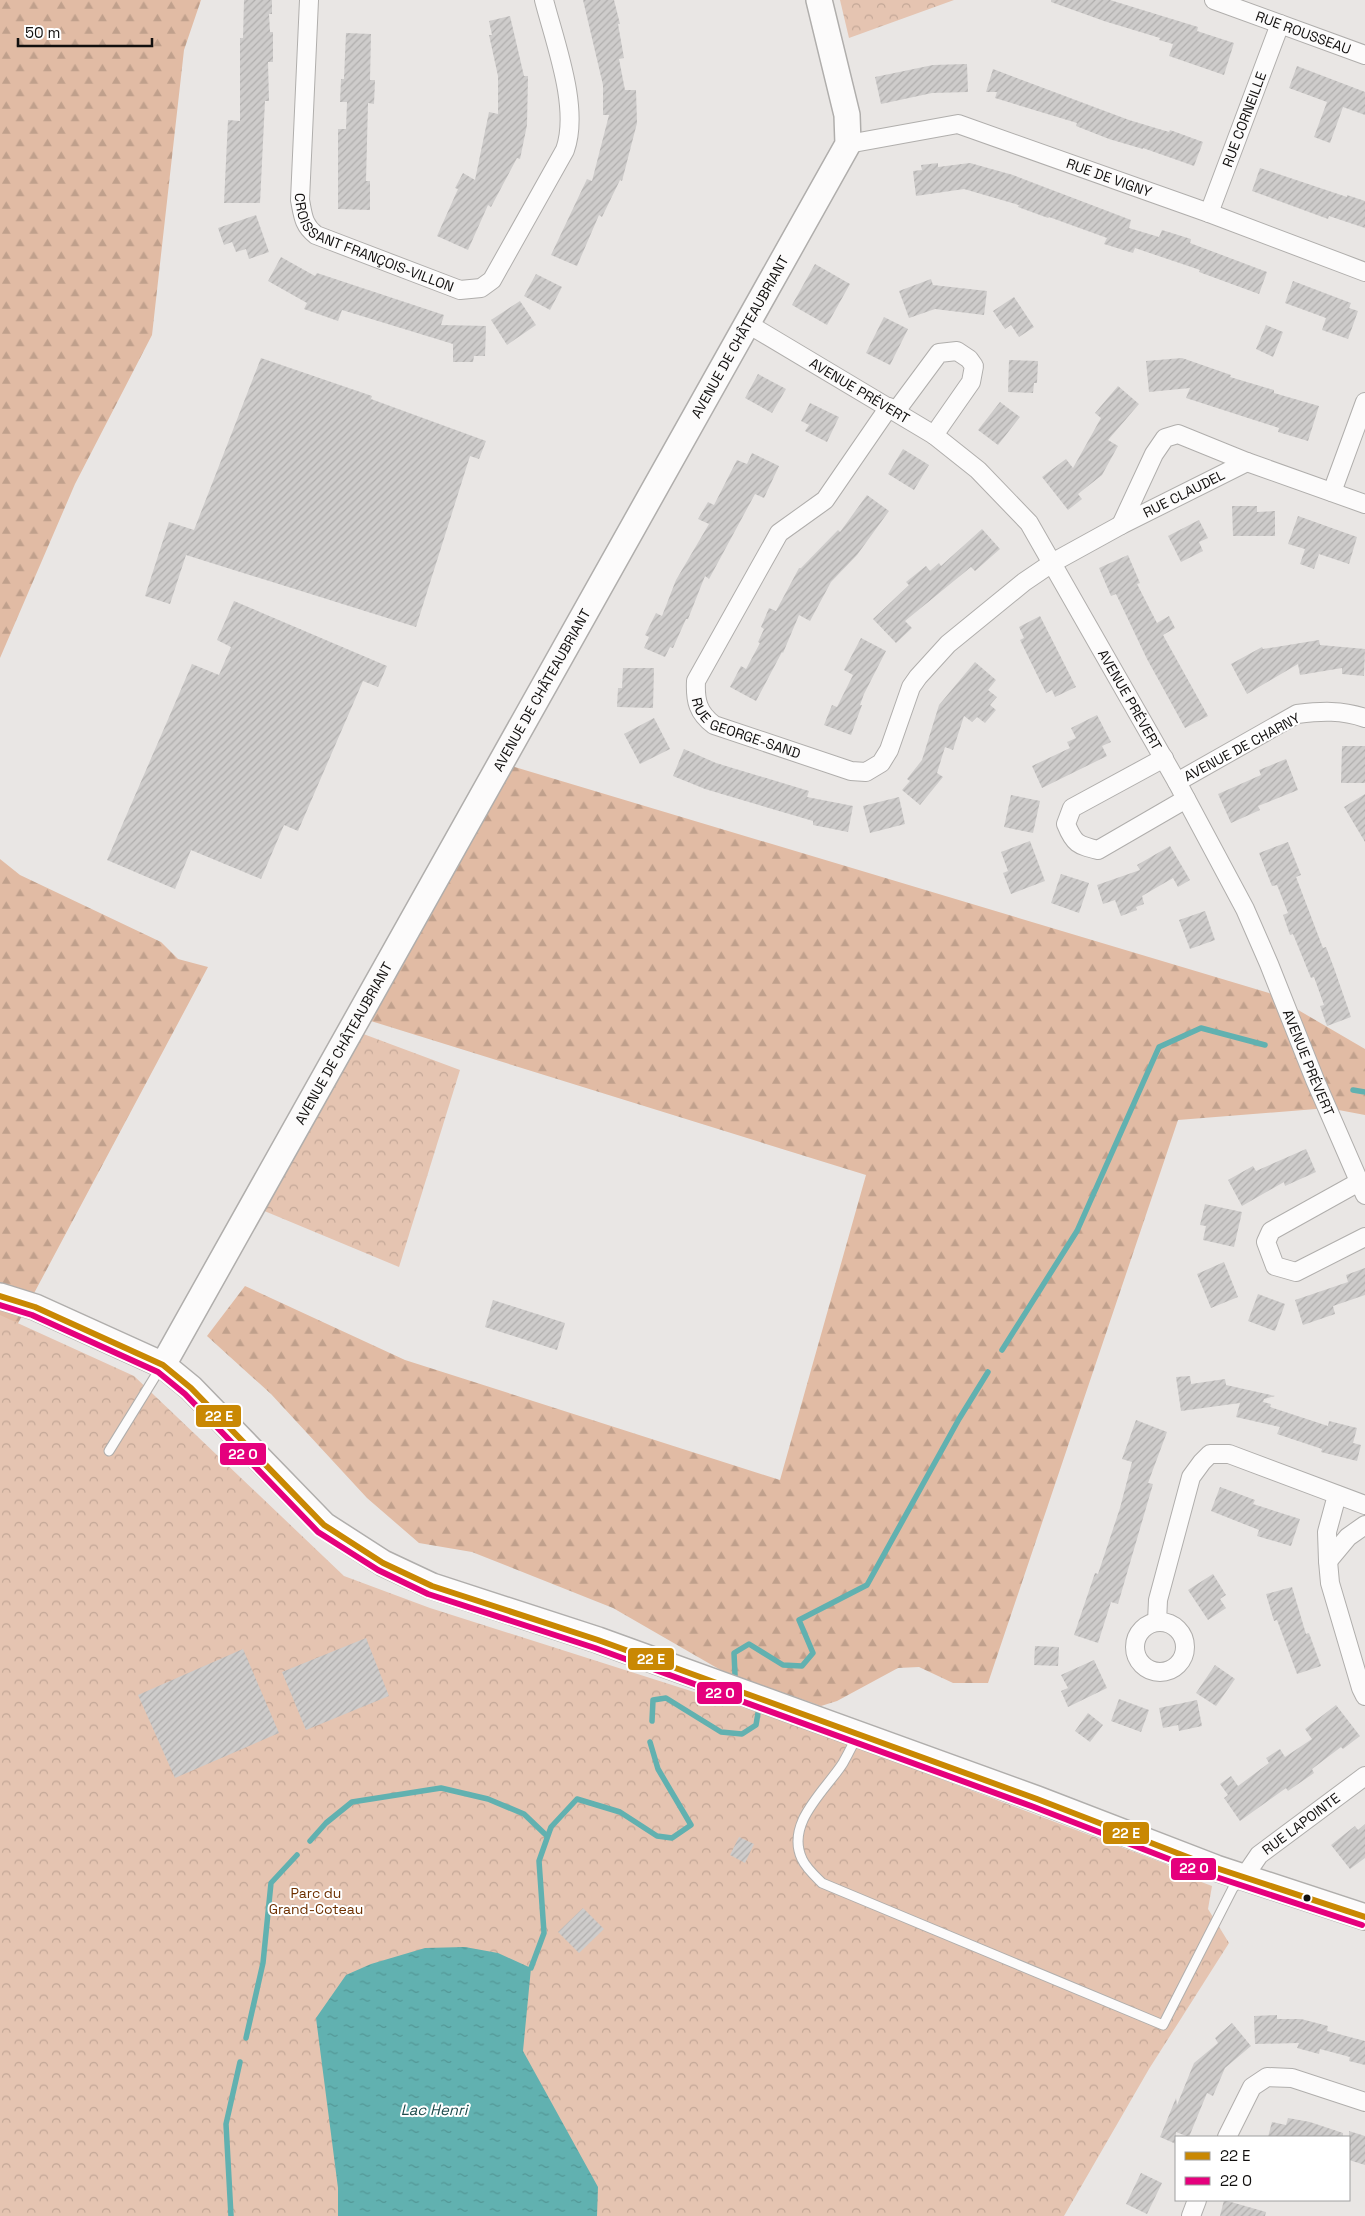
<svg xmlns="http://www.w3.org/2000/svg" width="1365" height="2216" font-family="'Space Grotesk',sans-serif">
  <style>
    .forest { fill: url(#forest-firs) }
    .park { fill: url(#park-crowns) }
    .water { fill: url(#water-ripples) }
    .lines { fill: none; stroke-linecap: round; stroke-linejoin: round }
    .stream { stroke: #61b1b0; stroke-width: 5.5 }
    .building { fill: url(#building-hatch) }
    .lane-casing { stroke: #b0aeac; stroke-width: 11 }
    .street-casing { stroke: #b0aeac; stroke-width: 20 }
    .secondary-casing { stroke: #b0aeac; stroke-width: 28 }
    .lane { stroke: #fcfbfb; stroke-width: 9 }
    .street { stroke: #fcfbfb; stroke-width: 18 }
    .secondary { stroke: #fcfbfb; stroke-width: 25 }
    .bus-1-casing { stroke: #fff; stroke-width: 10 }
    .bus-2-casing { stroke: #fff; stroke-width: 10 }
    .bus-1 { stroke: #c98803; stroke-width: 6 }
    .bus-2 { stroke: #e5007d; stroke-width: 6 }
    .bus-dot { fill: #12100f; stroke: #fff; stroke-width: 2 }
    .labels { text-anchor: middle; stroke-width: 4; stroke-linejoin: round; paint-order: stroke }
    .street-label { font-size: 14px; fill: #12100f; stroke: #fff }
    .park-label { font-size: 14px; fill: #6d3000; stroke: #fff }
    .water-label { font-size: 15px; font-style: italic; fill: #1d4c4c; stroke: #fff }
    .line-badge { stroke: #fff; stroke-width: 2 }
    .badge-label { font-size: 14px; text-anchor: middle; font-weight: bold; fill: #fff }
  </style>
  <defs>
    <pattern id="forest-firs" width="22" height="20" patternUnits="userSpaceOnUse" patternTransform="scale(1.25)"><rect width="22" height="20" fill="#e1bba4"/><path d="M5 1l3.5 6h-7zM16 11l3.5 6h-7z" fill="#c0a08c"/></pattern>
    <pattern id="park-crowns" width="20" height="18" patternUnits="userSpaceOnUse" patternTransform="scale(1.25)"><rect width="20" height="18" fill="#e5c4b1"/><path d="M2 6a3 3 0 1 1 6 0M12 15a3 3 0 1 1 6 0" fill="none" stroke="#c3a797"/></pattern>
    <pattern id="water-ripples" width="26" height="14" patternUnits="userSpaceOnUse" patternTransform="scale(1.25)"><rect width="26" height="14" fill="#61b1b0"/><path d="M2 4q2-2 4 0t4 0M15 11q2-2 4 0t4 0" fill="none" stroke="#539796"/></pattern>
    <pattern id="building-hatch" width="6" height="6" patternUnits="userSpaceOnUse" patternTransform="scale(1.25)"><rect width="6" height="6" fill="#cecccb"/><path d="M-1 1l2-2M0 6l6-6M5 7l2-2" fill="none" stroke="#b0aead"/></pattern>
  </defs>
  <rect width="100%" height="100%" fill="#e9e6e4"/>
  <g class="forest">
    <path d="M0,0H201L184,50L152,335L75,484L0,658Z"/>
    <path d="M498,762L1269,993L1365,1049V1115L1328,1108L1178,1120L988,1683H953L919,1667L898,1668L837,1701L821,1706L724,1672L613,1608L472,1552L419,1543L367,1498L271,1394L207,1336L245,1286L405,1360L780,1480L866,1175L358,1017Z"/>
    <path d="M0,859L20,875L161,942L178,959L208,967L0,1357Z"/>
  </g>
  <g class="park">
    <path d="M840,0H954L849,38Z"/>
    <path d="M358,1032L460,1070L399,1267L262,1210Z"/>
    <path d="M0,1315L134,1376L344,1576L430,1608L801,1726L1166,1864L1180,1874L1212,1886L1208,1909L1229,1943L1149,2069L1064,2216H0Z"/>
  </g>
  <path class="water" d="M465,1947L498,1953L531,1968L523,2051L598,2187L597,2216H338V2188L316,2018L346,1975L371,1964L425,1948Z"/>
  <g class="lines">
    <g class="stream">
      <path d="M1353,1090L1365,1092"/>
      <path d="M1002,1350L1077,1231L1159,1047L1201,1028L1265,1045"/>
      <path d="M735,1675L734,1653L749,1644L783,1665L802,1666L813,1653L799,1620L867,1585L959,1419L988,1372"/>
      <path d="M652,1721L653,1700L666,1698L721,1732L742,1734L756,1725L758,1713"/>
      <path d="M310,1841L326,1823L352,1802L441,1788L488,1799L524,1814L547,1836"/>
      <path d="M531,1968L544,1933L539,1861L551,1827L577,1799L620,1812L657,1836L672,1838L691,1825L658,1769L650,1742"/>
      <path d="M246,2038L263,1963L271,1883L297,1855"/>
      <path d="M231,2216L226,2124L240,2062"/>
    </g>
  </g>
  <g class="building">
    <path d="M244,0H272V14H269L270,32H273V62H268L269,101H265L260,203H224L228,120L240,121V38H243Z"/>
    <path d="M583,0H614L620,24H618L624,58L619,59L625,90H636L637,123L622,181L620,180L602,217L599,215L577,266L551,255L587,179L592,181L609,115H603V85Z"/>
    <path d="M1051,0H1110L1198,27L1197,31L1234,43L1224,75L1169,56L1173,44L1159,40L1160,38L1104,21L1051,2Z"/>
    <path d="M510,16L524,76H528L527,125L520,159L517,158L491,207L488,205L468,250L437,236L458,189L455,188L463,173L475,180L489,112L498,114V76L489,35H492L489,21Z"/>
    <path d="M346,33L371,34L370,80H375L374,104L368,103L366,181H370V210L338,209V129H346L347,102H340L341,79H344Z"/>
    <path d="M967,64L968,92L932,93L881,104L875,77L933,65Z"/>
    <path d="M1297,66L1365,92V115L1343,107L1330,143L1314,137L1327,102L1289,88Z"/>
    <path d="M993,69L1129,120L1169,132L1170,130L1203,142L1194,166L1143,148V149L1109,139L1076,126L1077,123L995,98L997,92H986Z"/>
    <path d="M938,163V167L970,163L1013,175L1131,220L1129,228L1159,237L1162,230L1191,239L1190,243L1267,272L1259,294L1199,272L1200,270L1135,248L1133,253L1104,244L1107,238L1049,217L1048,218L1018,207L1019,205L964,189L916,196L913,171L922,170L921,165Z"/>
    <path d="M1260,168L1347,197V195L1365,201V228L1329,216L1328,219L1252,191Z"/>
    <path d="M256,215L269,252L249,259L246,249L236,252L232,242L224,245L218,228Z"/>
    <path d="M281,257L315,276L317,273L444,315L441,325L486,326L485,356H474L473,362H453V344L342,310L338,321L304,309L307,303L268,281Z"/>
    <path d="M815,264L850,284L827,325L792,305Z"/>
    <path d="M536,274L562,287L550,310L524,296Z"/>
    <path d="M931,279L933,285L987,291L984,315L935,309L909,318L899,291Z"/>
    <path d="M1293,281L1351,303L1349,308L1358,311L1348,339L1322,330L1326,318L1285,303Z"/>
    <path d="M1014,297L1034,327L1019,337L1011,325L1005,329L993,311Z"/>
    <path d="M520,301L536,325L507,345L491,320Z"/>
    <path d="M884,317L908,329L890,365L866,353Z"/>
    <path d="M1266,325L1283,332L1273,357L1256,349Z"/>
    <path d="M261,358L372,396L371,399L486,441L479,459L470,456L416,627L186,555L170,604L145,596L169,522L194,530Z"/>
    <path d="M1182,358L1231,375L1230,377L1274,390V393L1319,406L1308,441L1278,432L1279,428L1186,398L1190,388L1149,392L1146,361Z"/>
    <path d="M1009,360L1038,361L1037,383H1034L1033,393L1008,392Z"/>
    <path d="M758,374L786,389L772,413L745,398Z"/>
    <path d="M1118,386L1139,404L1108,440L1118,446L1102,475L1078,494L1082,499L1068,510L1042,477L1066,459L1073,468L1101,418L1095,413Z"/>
    <path d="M1000,402L1020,417L998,445L978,430Z"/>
    <path d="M810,403L839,417L827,442L805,431L809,425L801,421Z"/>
    <path d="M903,449L929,465L914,490L888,474Z"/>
    <path d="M752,453L779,466L764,498L755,494L709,579L705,576L688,619H686L673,648L670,647L665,657L644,648L649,637L645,635L656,613L662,616L676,580L709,524L698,519L708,502L714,505L737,460L747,464Z"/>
    <path d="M867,495L889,511L857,555L831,582L810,621L799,615L783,653L782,652L756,701L730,687L741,666L746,669L760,643L758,642L764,629L761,627L769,608L776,611L799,568H801L838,530L840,532Z"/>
    <path d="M1232,506H1257V512L1275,511V536H1233Z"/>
    <path d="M1298,516L1357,537L1349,564L1319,554L1314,569L1300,564L1305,549L1288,544Z"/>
    <path d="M1199,520L1208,538L1199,542L1203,551L1181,562L1168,536Z"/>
    <path d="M982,529L1000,549L975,571L971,567L905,621L912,628L896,643L873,619L909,585L906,582L926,566L930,571L939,563L941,566Z"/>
    <path d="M1128,555L1140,583L1137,584L1157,623L1169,616L1175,628L1163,635L1208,716L1185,728L1147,659L1116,594L1111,596L1099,568Z"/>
    <path d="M234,601L387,666L378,687L363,681L298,831L284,825L261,879L191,850L175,889L107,860L192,664L219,675L231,647L217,640Z"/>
    <path d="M1040,616L1076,687L1055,697L1052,690L1046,693L1020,640L1024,638L1019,627Z"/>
    <path d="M861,638L886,651L864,694L860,705H862L851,735L824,725L832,705L837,707L853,675L844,670Z"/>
    <path d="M1319,640L1320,645L1365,649L1364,676L1342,674V668L1300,675L1298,664L1247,694L1231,664L1262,647L1263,649Z"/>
    <path d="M975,662L996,680L988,690L997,697L990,705L996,710L985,723L977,717L972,722L964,716L953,750L945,747L937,773L943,777L920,805L902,790L910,781L907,779L922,760L939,705Z"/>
    <path d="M623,668H654L653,708L617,707L618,688H622Z"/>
    <path d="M1097,715L1111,742L1102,746L1107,756L1042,788L1032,766L1070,748L1067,742L1076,738L1071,728Z"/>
    <path d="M654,718L670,749L640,764L624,734Z"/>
    <path d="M1342,746H1365V783H1341Z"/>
    <path d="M684,749L716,763L809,791L807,797L853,806L848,832L813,825V821L705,789L673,776Z"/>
    <path d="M1286,759L1298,790L1258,806L1260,810L1231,823L1218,794L1261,775L1259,770Z"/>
    <path d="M1365,794V842L1344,807Z"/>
    <path d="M1011,795L1040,801L1033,833L1004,827Z"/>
    <path d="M899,797L905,824L870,833L863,806Z"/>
    <path d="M1030,841L1045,881L1011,894L1003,873L1008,871L1001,852Z"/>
    <path d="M1288,842L1301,875L1296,877L1323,948L1326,947L1334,968L1351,1017L1327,1026L1320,1006L1324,1005L1314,977L1311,978L1293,934L1290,935L1283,915L1288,913L1277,885L1272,886L1259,853Z"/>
    <path d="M1170,846L1190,880L1178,887L1173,878L1142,896L1144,904L1136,907L1137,910L1121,916L1115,900L1103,904L1097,885L1140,870L1137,865Z"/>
    <path d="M1061,874L1089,883L1079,913L1051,903Z"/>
    <path d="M1205,911L1215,940L1190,949L1179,920Z"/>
    <path d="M1306,1149L1316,1172L1285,1186L1284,1182L1242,1206L1228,1180L1253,1166L1256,1171Z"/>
    <path d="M1205,1204L1242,1212L1234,1247L1203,1240L1206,1226L1200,1225Z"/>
    <path d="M1224,1262L1238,1297L1211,1308L1197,1274Z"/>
    <path d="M1365,1268V1295L1333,1306L1335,1314L1303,1325L1295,1300L1348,1282L1346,1275Z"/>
    <path d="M1258,1294L1285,1304L1275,1331L1248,1321Z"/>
    <path d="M493,1300L565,1323L557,1350L485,1327Z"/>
    <path d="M1190,1376L1191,1384L1225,1379L1226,1385L1275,1396L1264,1399L1263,1402L1271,1404L1270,1407L1328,1426L1329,1421L1357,1428L1353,1443L1361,1445L1357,1461L1321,1452L1322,1449L1277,1434L1280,1427L1236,1417L1240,1403L1181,1411L1176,1377Z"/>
    <path d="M1136,1420L1167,1432L1148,1483L1153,1484L1118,1604L1111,1602L1098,1643L1074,1635L1095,1573L1098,1574L1120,1508L1132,1462L1122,1459Z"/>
    <path d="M1220,1487L1255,1500L1253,1504L1300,1519L1291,1546L1257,1536L1259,1530L1211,1511Z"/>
    <path d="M1213,1574L1226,1595L1220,1599L1226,1608L1208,1620L1188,1590Z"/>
    <path d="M1292,1587L1306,1634L1309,1633L1321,1666L1297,1674L1277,1620L1274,1621L1266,1594Z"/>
    <path d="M366,1638L389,1696L306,1730L282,1672Z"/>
    <path d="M1035,1646L1059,1647L1058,1666L1034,1665Z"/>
    <path d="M243,1649L279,1733L175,1778L138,1695Z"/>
    <path d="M1094,1660L1107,1688L1068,1707L1061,1691L1068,1688L1061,1675Z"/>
    <path d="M1215,1665L1235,1679L1216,1706L1196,1693Z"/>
    <path d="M1119,1699L1149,1710L1141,1732L1111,1721Z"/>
    <path d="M1197,1700L1202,1726L1179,1731L1178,1725L1163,1728L1159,1708Z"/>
    <path d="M1336,1705L1360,1736L1343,1749L1341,1747L1312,1769L1314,1773L1288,1791L1286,1788L1240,1821L1224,1798L1228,1795L1220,1784L1231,1776L1238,1786L1269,1763L1266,1758L1280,1749L1285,1757L1312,1739L1305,1729Z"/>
    <path d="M1088,1713L1103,1725L1090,1742L1075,1731Z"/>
    <path d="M1365,1824V1858L1350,1869L1331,1845L1355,1826L1358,1830Z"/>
    <path d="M739,1837L754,1844L745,1863L730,1855Z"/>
    <path d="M583,1908L604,1929L579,1953L558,1932Z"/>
    <path d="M1277,2015V2019H1301L1328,2026L1327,2031L1365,2041V2065L1349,2061L1350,2057L1320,2049L1319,2054L1297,2048L1299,2043L1255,2044L1254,2016Z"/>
    <path d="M1232,2023L1251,2046L1225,2068L1213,2096L1207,2093L1189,2137L1176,2132V2144L1160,2137L1176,2098L1177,2105L1194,2063L1218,2043L1215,2038Z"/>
    <path d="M1288,2118L1310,2122L1343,2133V2137H1268L1272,2122L1286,2125Z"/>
    <path d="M1349,2131L1365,2136V2165L1349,2160Z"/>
    <path d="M1141,2173L1162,2183L1147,2214L1126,2204Z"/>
    <path d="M1224,2200L1266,2212L1265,2216H1220Z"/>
  </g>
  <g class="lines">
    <defs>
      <g id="lane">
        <path d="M109,1451L161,1367"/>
        <path d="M857,1735C853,1745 848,1754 843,1763C826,1790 785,1823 802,1859C806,1868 815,1876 822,1883L1163,2025L1233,1888L1242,1879"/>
      </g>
      <g id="street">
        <path id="s1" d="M309,0L300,200C303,215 303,225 316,235L460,290L481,288L492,280L565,150C580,108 555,43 544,0"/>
        <path id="s2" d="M1214,0L1365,55"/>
        <path id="s3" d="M848,144L958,124L1209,213L1365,272"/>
        <path id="s4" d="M1209,213L1280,24"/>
        <path id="s5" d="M748,324L934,435L978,470L1029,523L1177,782L1245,909L1269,964L1315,1080L1365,1195"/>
        <path id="s6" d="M889,407L825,500L779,533L696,681C695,701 698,713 714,725L851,771L866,772L881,763L889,750L911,687L918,677L948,644L1024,582L1052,563L1121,525L1247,462"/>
        <path d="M896,411L939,353L957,351L969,359L974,366L971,382L934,435"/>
        <path d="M1332,492L1365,402"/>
        <path d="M1121,525L1154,454L1165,438L1178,434L1247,462L1365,504"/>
        <path d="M1164,758L1072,808L1066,824C1074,844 1078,845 1098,850L1186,799"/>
        <path d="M1177,782L1297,714C1321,711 1342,710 1365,718"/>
        <path d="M1359,1182L1271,1231L1266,1242L1275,1266L1296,1272L1365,1237"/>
        <path d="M1337,1495L1327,1532L1328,1561L1330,1583L1361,1688L1365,1696"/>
        <path d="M1328,1561L1348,1537L1365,1525"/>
        <path d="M1157,1622L1158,1600L1191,1477L1202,1462L1210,1454H1229L1365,1505"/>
        <circle cx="1160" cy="1647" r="25"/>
        <path id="s7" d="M1244,1877L1259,1855L1365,1776"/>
        <path d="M1227,2137L1252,2087L1267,2077L1292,2078L1365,2102"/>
        <path d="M1191,2216L1197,2200"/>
      </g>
      <g id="secondary">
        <path d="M0,1296L35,1307L163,1365L191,1388L324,1525L383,1563L432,1586L598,1640L1037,1799L1216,1868L1365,1917"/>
        <path id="s8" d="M163,1365L848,144L847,115L819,0"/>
      </g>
    </defs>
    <use href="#lane" class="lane-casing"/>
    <use href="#street" class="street-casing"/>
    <use href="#secondary" class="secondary-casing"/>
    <use href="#lane" class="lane"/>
    <use href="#street" class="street"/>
    <use href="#secondary" class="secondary"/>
    <defs>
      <path id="bus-1" d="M0,1296L35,1307L163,1365L191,1388L324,1525L383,1563L432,1586L598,1640L1037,1799L1216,1868L1365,1917"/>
      <path id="bus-2" d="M0,1305L32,1315L158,1372L185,1394L318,1532L378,1570L428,1594L595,1648L1034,1807L1213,1876L1362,1925"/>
    </defs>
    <use href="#bus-1" class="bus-1-casing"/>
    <use href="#bus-2" class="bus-2-casing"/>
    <use href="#bus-1" class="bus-1"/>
    <use href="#bus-2" class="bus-2"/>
  </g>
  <circle class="bus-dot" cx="1307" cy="1898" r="4.5"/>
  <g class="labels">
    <g class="street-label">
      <text dy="5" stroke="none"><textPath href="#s2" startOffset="95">RUE ROUSSEAU</textPath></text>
      <text dy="5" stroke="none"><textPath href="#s4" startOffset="100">RUE CORNEILLE</textPath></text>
      <text dy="5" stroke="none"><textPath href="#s3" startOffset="272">RUE DE VIGNY</textPath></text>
      <text dy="5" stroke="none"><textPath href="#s1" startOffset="290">CROISSANT FRANÇOIS-VILLON</textPath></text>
      <text dy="5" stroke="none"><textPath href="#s8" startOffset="1179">AVENUE DE CHÂTEAUBRIANT</textPath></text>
      <text dy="5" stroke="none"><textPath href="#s5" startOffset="130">AVENUE PRÉVERT</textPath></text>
      <text dy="5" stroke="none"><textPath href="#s6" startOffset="986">RUE CLAUDEL</textPath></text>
      <text dy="5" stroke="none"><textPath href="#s8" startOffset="774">AVENUE DE CHÂTEAUBRIANT</textPath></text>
      <text dy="5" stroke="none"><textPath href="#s5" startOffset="550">AVENUE PRÉVERT</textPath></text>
      <text dy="5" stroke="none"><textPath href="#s6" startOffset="418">RUE GEORGE-SAND</textPath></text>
      <text transform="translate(1242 747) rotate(-28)" y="5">AVENUE DE CHARNY</text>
      <text dy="5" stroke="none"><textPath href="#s8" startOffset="369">AVENUE DE CHÂTEAUBRIANT</textPath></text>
      <text dy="5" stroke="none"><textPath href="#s5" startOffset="955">AVENUE PRÉVERT</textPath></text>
      <text dy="5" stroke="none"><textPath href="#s7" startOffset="79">RUE LAPOINTE</textPath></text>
    </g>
    <g class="park-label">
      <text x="316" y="1898">Parc du<tspan x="316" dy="16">Grand-Coteau</tspan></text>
    </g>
    <g class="water-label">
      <text x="434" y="2115">Lac Henri</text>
    </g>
  </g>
  <g class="line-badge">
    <rect x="195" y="1404" width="47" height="24" rx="5" fill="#c98803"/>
    <rect x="219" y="1442" width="48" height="24" rx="5" fill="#e5007d"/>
    <rect x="627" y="1647" width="48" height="24" rx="5" fill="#c98803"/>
    <rect x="696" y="1681" width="47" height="24" rx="5" fill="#e5007d"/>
    <rect x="1102" y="1821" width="48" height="24" rx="5" fill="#c98803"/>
    <rect x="1170" y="1857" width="47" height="24" rx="5" fill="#e5007d"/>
  </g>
  <g class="badge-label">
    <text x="219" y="1421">22 E</text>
    <text x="243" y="1459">22 O</text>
    <text x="651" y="1664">22 E</text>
    <text x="720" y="1698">22 O</text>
    <text x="1126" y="1838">22 E</text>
    <text x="1194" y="1873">22 O</text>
  </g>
  <rect x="1175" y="2136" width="175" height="65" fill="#ffffff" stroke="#a09f9f"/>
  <rect x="1185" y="2152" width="25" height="8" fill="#c98803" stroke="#a09f9f"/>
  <text x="1220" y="2161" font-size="15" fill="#12100f">22 E</text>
  <rect x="1185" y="2177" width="25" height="8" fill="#e5007d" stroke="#a09f9f"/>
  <text x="1220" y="2186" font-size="15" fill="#12100f">22 O</text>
  <path d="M18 38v8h134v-8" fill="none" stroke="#12100f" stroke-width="2.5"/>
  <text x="25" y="38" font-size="15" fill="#12100f" stroke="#ffffff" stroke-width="4" paint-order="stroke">50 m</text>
</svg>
